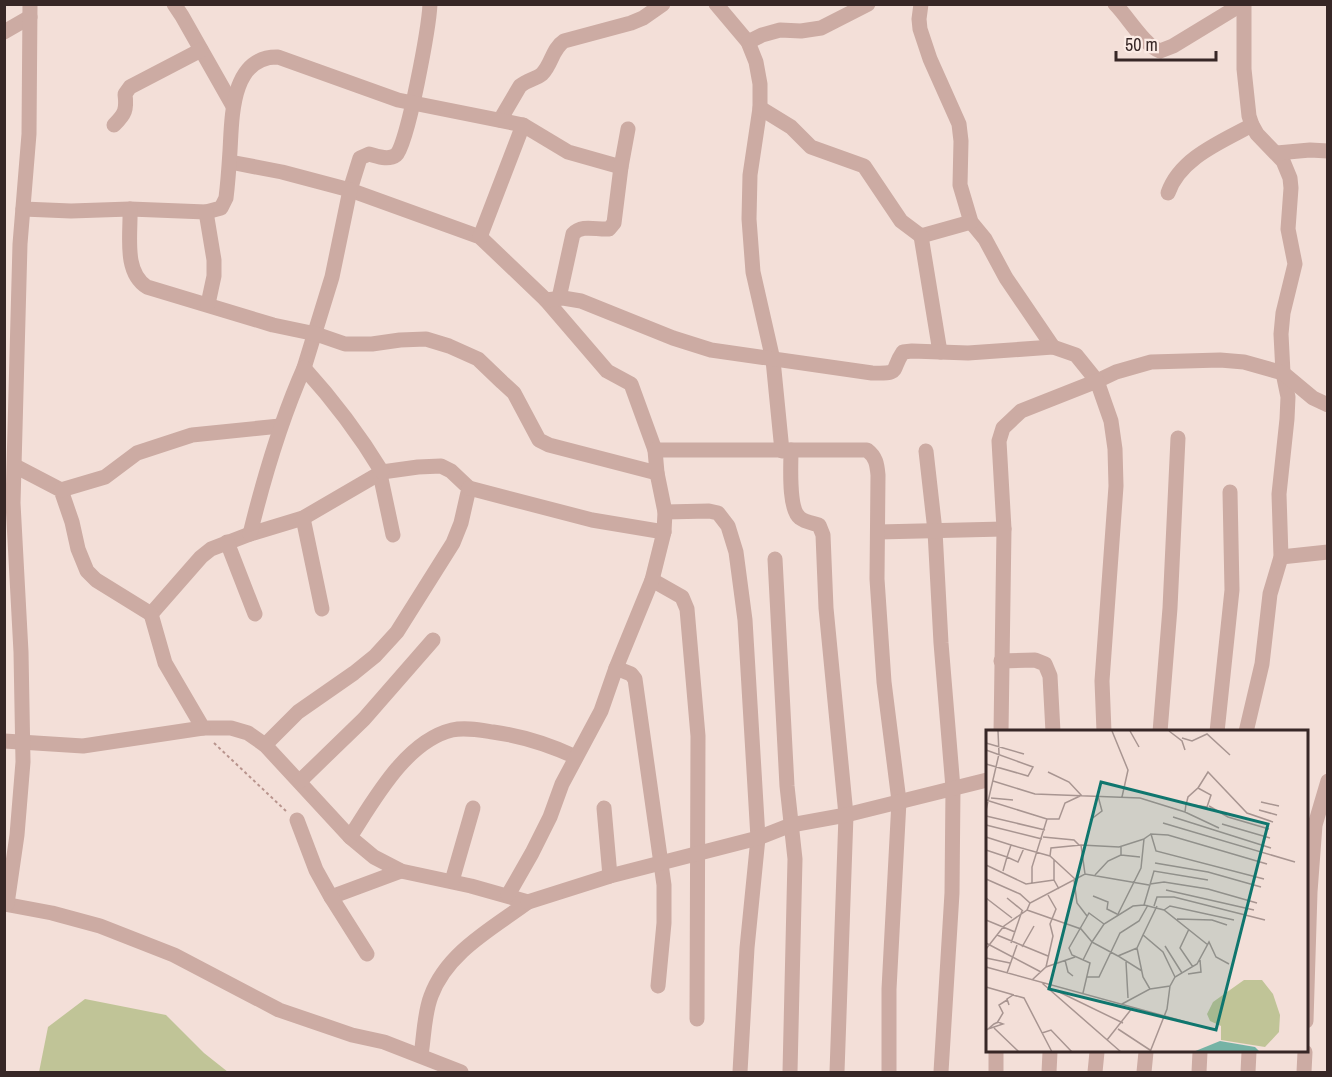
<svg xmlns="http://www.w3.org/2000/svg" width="1332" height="1077" font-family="'Archivo Narrow',sans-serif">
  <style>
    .green { fill: #c0c497 }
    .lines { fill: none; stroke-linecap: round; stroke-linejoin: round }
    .path { stroke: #b8948d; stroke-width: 2; stroke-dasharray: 3 3; stroke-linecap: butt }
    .minor { stroke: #ccaba3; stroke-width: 15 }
    .inset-road { fill: none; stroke: #a89591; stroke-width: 1.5 }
    .view { fill: #0f766e; fill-opacity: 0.15; stroke: #0f766e; stroke-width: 3 }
    .inset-edge { fill: none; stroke: #372726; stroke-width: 3 }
  </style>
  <rect width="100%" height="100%" fill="#f3dfd8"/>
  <path class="green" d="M85,999L166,1015L204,1053L228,1072H39L48,1027Z"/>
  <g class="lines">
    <path class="path" d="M214,743L286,811"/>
    <g class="minor">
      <path d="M174,4L182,16L233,106"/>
      <path d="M430,4C429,26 408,144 396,155C388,161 377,156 369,154L360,158L350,190L480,237L546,300L607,371L631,384L655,450"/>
      <path d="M716,4L748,42L756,62L760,84V108L750,175L749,219L753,272L773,360L782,451"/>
      <path d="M921,4L919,19L920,29L930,59L959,124L961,141L960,185L971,222L985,239L1006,278L1053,347"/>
      <path d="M1115,4C1128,17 1144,45 1160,51L1173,46L1242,4"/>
      <path d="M1244,4V69L1249,116L1252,125L1257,134L1283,161L1290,178L1291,188L1288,229L1295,264L1283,313L1281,334L1283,373L1288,397L1287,419L1279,494L1281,557L1270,594L1262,664L1246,732"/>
      <path d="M4,32L30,17"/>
      <path d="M748,42L762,35L780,30L801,31L821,28L868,4"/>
      <path d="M760,108L791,127L811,147L864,166L901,221L921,236L971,222"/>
      <path d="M500,120L520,86C527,80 536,79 542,74C552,64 552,49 564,41L631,23L643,18L663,4"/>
      <path d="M114,125C125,114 127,110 125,94L130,87L201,50"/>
      <path d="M523,125L568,152L621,167"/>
      <path d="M1277,153L1310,150L1328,151"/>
      <path d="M230,162L282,172L350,190L332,277L304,368"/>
      <path d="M1168,193C1180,158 1221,142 1252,125"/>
      <path d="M23,209L71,211L130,209L206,212L221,208L226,198C228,182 229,167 230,151C232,117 231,56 278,57L398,100L523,125L480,237"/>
      <path d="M130,209C131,234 123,272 147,287L273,325L316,334L345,344H372L400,340L426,339L449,346L478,359L502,382L514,393L539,440L549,445L657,473"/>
      <path d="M206,212L214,260V276L208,304"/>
      <path d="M921,236L940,352"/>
      <path d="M559,298L573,234C582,224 596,230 609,229L614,223L621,167L628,129"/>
      <path d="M546,300L563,298L581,301L673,338L711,350L872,373C902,374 890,371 903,352L912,351L968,353L1053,347L1076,355L1097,381L1116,372L1151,362L1220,360L1244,362L1283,373L1313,398L1328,405"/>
      <path d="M791,450C791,465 788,509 800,518C805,522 813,523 819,525L823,535L826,608L846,815L837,1072"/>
      <path d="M926,451L935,531L941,643L953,788L952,893L941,1072"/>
      <path d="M15,466L61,490L72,522L78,549L87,571L96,580L151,614L201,557L211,549L250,534L303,518L382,472L418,467L441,466L451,471L469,488L461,523L453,543L397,632L375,656L354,673L298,712L265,745"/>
      <path d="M380,474L393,535"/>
      <path d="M469,488L592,520L664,532"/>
      <path d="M61,490L105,477L137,453L192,435L280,426"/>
      <path d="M665,512L709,511L718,513L728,526L736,552L745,620L758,838L747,948L740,1072"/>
      <path d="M303,518L322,609"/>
      <path d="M878,532L1004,529"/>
      <path d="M250,534C264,477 280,422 304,368C334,401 359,434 382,472"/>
      <path d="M227,542L255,614"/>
      <path d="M1281,557L1328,552"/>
      <path d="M775,559L787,786L795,859L790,1072"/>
      <path d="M652,580L682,597L687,609L698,736L697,1019"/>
      <path d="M151,614L165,663L203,728H231L248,733L265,745L350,837L374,857L401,871L471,886L528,902C493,928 447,952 431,996C424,1014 424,1037 421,1055"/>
      <path d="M1001,661L1035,660L1045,664L1050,676L1053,732"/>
      <path d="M616,668L631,674L635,679L664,885V923L658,986"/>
      <path d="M1001,732L1004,529L999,441L1003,428L1021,411L1097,381L1111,421L1115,449L1116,486L1102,681L1104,732"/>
      <path d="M1160,732L1170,608L1178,438"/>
      <path d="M1217,732L1232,590L1230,492"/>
      <path d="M4,741L83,746L203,728"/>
      <path d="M300,781L364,719L433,640"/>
      <path d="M604,808L610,876"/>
      <path d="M297,820L316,870L331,897L401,871"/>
      <path d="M350,837C374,800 406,741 452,730C465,727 480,730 493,732C523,736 550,745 576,757"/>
      <path d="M452,881L473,808"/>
      <path d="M508,895L532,853L550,817L562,784L601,711L616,668L652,580L664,532L665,512L657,473L655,450H867C876,457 877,464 878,475L877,579L881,638L884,682L899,801L889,989V1072"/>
      <path d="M331,897L367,954"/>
      <path d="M528,902L610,876L758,838L791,825L846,815L987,780"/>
      <path d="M4,904L52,913L100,926L174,955L279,1010L352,1035L384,1042L461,1072"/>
      <path d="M7,904L17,835L23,762L21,652L13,503L20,244L29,134L30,4"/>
      <path d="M1306,1021L1310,892L1315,825L1328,781"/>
      <path d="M996,1072V1052"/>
      <path d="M1049,1072L1050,1052"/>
      <path d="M1095,1072L1097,1052"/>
      <path d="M1144,1072L1146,1052"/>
      <path d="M1199,1072L1200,1052"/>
      <path d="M1248,1072L1249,1052"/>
      <path d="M1304,1072L1305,1052"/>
    </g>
  </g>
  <g transform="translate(986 730)">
    <rect width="322" height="322" fill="#f3dfd8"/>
    <path d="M258,250H276L287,264L294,285L293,302L279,317L235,310V296L224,291L221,284L227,272Z" fill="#c0c497"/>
    <path d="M234,311L269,317L274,322H207Z" fill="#75b3a5"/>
    <path class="inset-road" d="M126,1L142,40L136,67M144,1L153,17M183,1L196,11L199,20M196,8L206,11L221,4L244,25M0,13L38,24M0,20L47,37L42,46L0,34M62,42L83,52L96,66M7,51L49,64L154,68L199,82L233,98M212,58L222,42L261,83L287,92M5,68L27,70M0,70L61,89L46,137V153M275,72L293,76M223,76L242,87L283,99M0,80L13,24L12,1M273,80L291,85M199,82L200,74L201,71L202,67L212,58L225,65L221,77L200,74M0,86L59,100M187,87L285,118M61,89H73L79,73L94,66M104,90L116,81L112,66M177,93L309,132M236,94L284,108M0,95L56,109M0,107L25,115L21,127L32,132L38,118M57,107L88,110L93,115M25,115L64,126L65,118L95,115L133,117L158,109M95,115L99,144M0,120L21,127L17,141M135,125L154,127M64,126L89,149M68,130V150L73,159M169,133L222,142L275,157M0,135L40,154L68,150M109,145L122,131L135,125V117M0,149L34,164L44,173M278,149L170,121L165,104L182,105L281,134M88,150L91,173L101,186M164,154L178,152L222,159L271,173M180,160L268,180M107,166L122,172L121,179L131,184M0,168L26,188M21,168L37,181M168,176L171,167H188L279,190M41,180L95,199L106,212L118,194L147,176L158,175M178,180L184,176L248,190M131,186L155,138L158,109L165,104M191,189L226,190L241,195M0,190L29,202M203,199L194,218L207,237M11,205L62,226M157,205L171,176M0,213L55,242M25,213L36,181M222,215L178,180L158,175L168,141L222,150M179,216L196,243M36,217L48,196M151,218L132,226L156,241M0,219L18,196L41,180L44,173L99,144L163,155M0,228L24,233M79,230L82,242L87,246M97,230L106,212L132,226M140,232L142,268M0,237L204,293M60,237L67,206L64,194L70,179L62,165M21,243L31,215M202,244L215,242L214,230M101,247H113L134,203L153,191L162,175M46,250L60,237L89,227M56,253L135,322M0,257L28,265M164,259L184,256L189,247L211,234L223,212L230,227L243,234M69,260L137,293M97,263L104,233L86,225L83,218L103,183L118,194M136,274L164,259L157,247L151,218L157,205L177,222L189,247M23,275L21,269L27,265L38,268L66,322M11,293L17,283L13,275L21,270M8,298L33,322M132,299L164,320M0,300L2,299L8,294L12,292L17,294L2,299M56,303L65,300L86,322M121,310L147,277M164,322L181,279L184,256"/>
    <path class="view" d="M115,52L282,94L230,300L63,259Z"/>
    <rect width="322" height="322" class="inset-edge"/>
  </g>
  <rect width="1332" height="1077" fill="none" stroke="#372726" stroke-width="12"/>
  <path d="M1116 51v9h100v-9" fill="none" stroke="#372726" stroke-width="3"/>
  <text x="1125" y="51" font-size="18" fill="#372726" stroke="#fbebe5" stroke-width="4.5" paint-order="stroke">50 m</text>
</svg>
